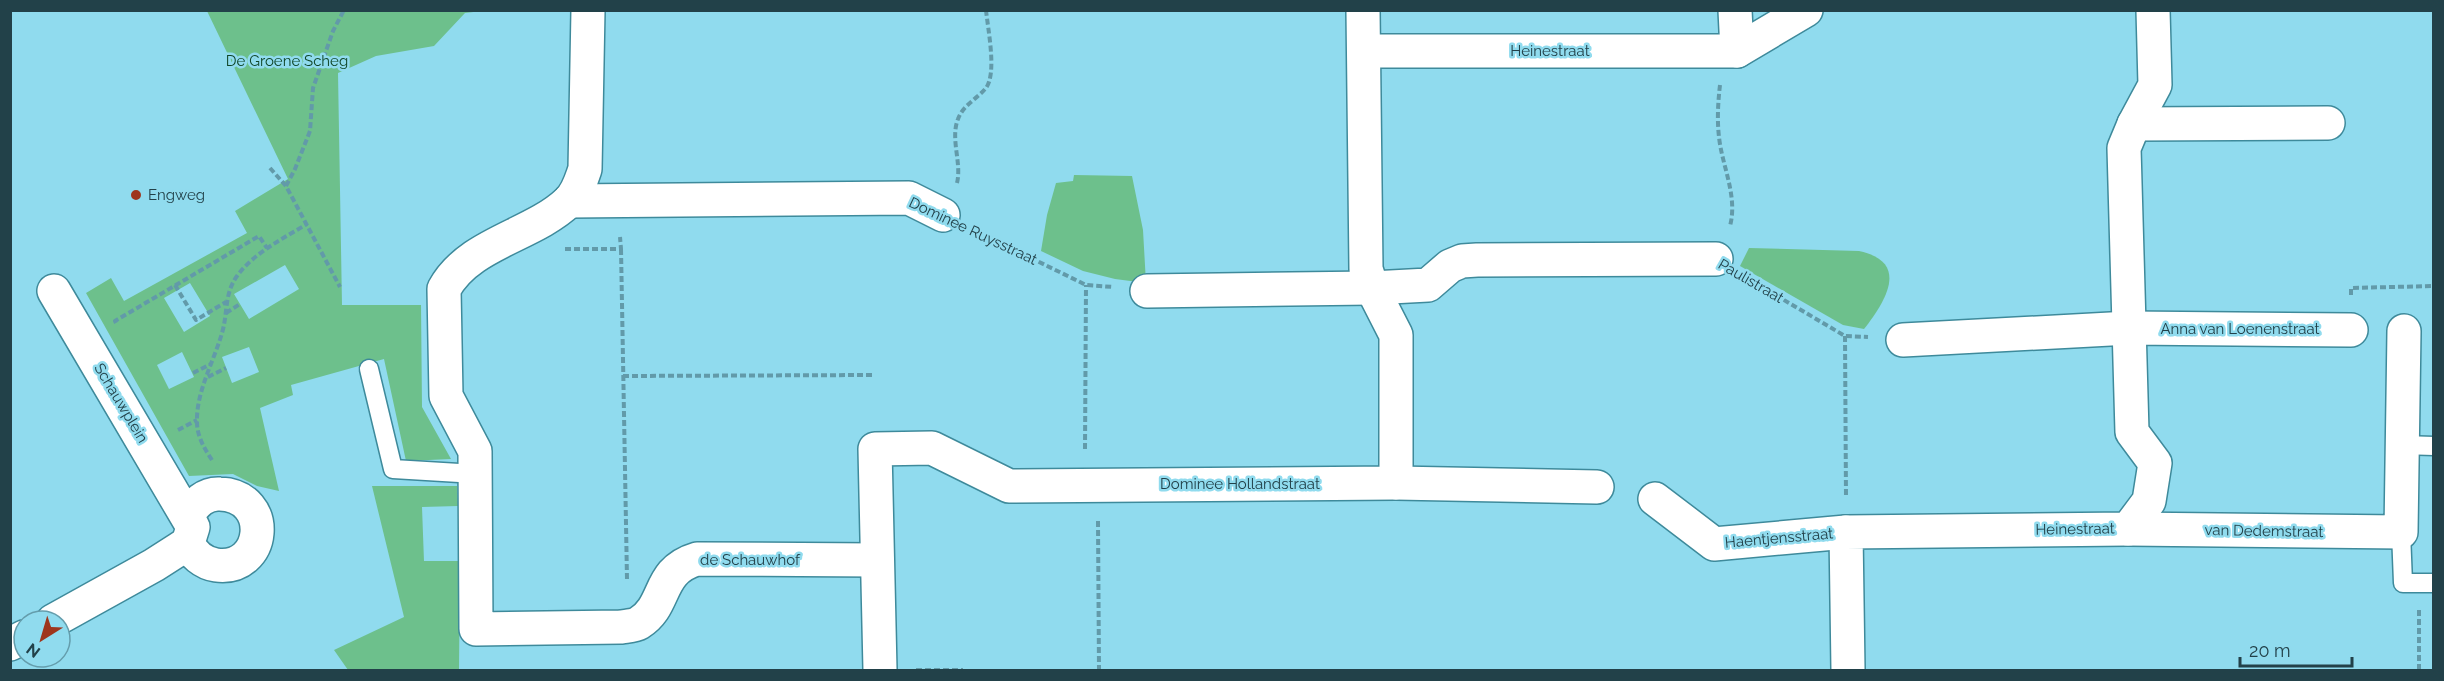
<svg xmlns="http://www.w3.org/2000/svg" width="2444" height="681" font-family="Raleway,sans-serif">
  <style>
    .green { fill: #6dc08c; fill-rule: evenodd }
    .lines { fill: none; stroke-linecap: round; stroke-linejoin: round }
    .lane-casing { stroke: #3e8a9b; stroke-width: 21 }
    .street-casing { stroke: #3e8a9b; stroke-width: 36 }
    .path { stroke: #629aa9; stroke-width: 4; stroke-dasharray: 6 3; stroke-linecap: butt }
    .lane { stroke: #fff; stroke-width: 18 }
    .street { stroke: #fff; stroke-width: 33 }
    .poi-dot { fill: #9e351c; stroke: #90dbee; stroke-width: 2 }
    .labels { text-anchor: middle; stroke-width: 5; stroke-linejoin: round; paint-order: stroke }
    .street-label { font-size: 15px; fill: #224149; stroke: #90dbee }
    .park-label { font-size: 15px; fill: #104628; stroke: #90dbee }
    .poi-label { font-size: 15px; fill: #224149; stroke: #90dbee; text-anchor: start }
  </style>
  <rect width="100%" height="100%" fill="#90dbee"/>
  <g class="green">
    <path d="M207,11H482L465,13L434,46L376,56L338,73L342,305H421L422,407L451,459L406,461L384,359L291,385L293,395L260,408L279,491L257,486L233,474L189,476L86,293L111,278L124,301L247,233L235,211L288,179ZM285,265L299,289L249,319L234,294ZM190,283L210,316L184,332L164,298ZM249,347L259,372L232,383L222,357ZM182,352L194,377L169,389L157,365Z"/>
    <path d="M1074,175L1132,176L1143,230L1146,283L1115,279L1083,271L1041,251L1047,215L1056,183L1073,181Z"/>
    <path d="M1749,248L1859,251C1911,262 1885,302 1864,329L1843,325L1740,266Z"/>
    <path d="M372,486H457L458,506L422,507L424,561H460L459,670H348L334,650L404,617Z"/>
  </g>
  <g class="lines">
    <defs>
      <g id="lane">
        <path d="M369,369L393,469L476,474"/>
        <path d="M2402,445L2434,446"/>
        <path d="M2401,532L2403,583H2434"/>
      </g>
      <g id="street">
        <path d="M588,10L585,169C581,180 578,193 568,202C532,236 469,243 444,289L446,396L475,451L476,629L621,627C626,626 634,626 639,623C668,605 656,571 697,559L877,560"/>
        <path d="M1735,10L1737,51"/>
        <path d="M1364,51H1737L1806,10"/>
        <path d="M2134,124L2328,123"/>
        <path d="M569,201L909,198L943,215"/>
        <path d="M1147,291L1372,288L1428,285L1450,266L1462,261L1477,260L1716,259"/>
        <path d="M1903,340L2129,328L2351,330"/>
        <path d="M1396,483L1597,487"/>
        <path d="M1655,499L1714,544L1846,532"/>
        <path d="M2128,529L2401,532L2404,331"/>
        <path d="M188,543C193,554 203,563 216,565C266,572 274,496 220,494C206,493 194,503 188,516"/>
        <path d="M53,621L154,565L179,549L188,543L193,527L54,291"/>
        <path d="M10,644L24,637"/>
        <path d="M880,670L875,449L932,448L1009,486L1396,483V335L1372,288L1366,269L1363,10"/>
        <path d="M1848,670L1846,532L2128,529L2149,501L2155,463L2132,432L2124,148L2134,124L2155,85L2153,10"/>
      </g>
    </defs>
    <use href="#lane" class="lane-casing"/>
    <use href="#street" class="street-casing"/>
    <g class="path">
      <path d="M1720,85C1718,102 1717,120 1719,137C1722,166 1738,196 1730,226"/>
      <path d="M270,168L286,186L340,287"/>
      <path d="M957,183C962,163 950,139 958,119C963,105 977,99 986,88C997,73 988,30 986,10"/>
      <path d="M286,186L295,169L310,131L313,88L333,31L344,10"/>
      <path d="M974,230L1086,285L1113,287"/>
      <path d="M565,249H621L620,237"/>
      <path d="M621,249L627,579"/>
      <path d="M1745,277L1845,336L1868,337"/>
      <path d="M175,285L196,320L226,302"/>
      <path d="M2351,295V288L2434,286"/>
      <path d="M226,313L240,304"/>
      <path d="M116,323L115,321L259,236L267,248"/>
      <path d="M1845,336L1846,497"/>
      <path d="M193,373L211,364"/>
      <path d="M623,376L874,375"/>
      <path d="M208,377L226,368"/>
      <path d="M178,430L197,420"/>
      <path d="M1085,449L1086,285"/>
      <path d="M212,460C204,448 197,436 197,422C196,392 214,361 222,333C228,313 224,294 237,276C254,253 282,239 307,224"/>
      <path d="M1098,521L1099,670"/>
      <path d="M2419,610V670"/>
      <path d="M916,670H963"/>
    </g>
    <use href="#lane" class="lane"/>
    <use href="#street" class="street"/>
  </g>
  <circle class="poi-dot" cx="136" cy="195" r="6"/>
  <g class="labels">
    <g class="street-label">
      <text x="1550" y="56">Heinestraat</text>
      <text transform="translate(973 231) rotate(25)" y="5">Dominee Ruysstraat</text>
      <text transform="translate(1751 281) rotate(30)" y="5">Paulistraat</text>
      <text x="2240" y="334">Anna van Loenenstraat</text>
      <text transform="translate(121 403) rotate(59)" y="5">Schauwplein</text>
      <text x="1240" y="489">Dominee Hollandstraat</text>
      <text transform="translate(2075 529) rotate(-1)" y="5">Heinestraat</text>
      <text transform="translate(2264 531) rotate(1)" y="5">van Dedemstraat</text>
      <text transform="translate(1779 538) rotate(-5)" y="5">Haentjensstraat</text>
      <text x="750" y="565">de Schauwhof</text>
    </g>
    <g class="park-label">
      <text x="287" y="66">De Groene Scheg</text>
    </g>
    <g class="poi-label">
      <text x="148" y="200">Engweg</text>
    </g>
  </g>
  <rect width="2444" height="681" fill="none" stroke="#224149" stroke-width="24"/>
  <g transform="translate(42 639) rotate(217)"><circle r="28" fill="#90dbee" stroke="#649dac" stroke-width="1.5"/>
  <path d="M0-4.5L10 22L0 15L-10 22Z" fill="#9e351c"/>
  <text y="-9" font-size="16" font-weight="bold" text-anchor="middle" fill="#224149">N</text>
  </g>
  <path d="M2240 657v9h112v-9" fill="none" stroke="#224149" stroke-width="3"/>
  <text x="2249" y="657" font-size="18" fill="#224149" stroke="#90dbee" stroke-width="4.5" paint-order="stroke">20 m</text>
</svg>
